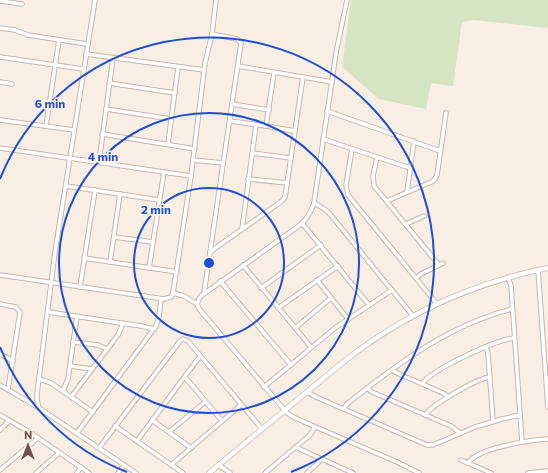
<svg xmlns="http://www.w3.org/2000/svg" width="548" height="473" font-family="Commissioner,sans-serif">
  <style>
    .green { fill: #d5e5c3 }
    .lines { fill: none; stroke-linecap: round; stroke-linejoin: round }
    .street-casing { stroke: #c8b5ab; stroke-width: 5.5 }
    .secondary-casing { stroke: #ceb6ab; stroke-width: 6 }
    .street { stroke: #fff; stroke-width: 3.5 }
    .secondary { stroke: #fff; stroke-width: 4.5 }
    .ring { fill: none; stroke: #1d4ed8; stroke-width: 2 }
    .centre { fill: #1d4ed8; stroke: #fdf2e8; stroke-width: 2 }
    .ring-label { font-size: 12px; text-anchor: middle; font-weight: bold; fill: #1d4ed8; stroke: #fdf2e8; stroke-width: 3.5; stroke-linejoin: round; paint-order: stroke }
  </style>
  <rect width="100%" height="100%" fill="#f9eee3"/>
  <path class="green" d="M351,0H548V28L474,20L462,22L453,86L431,83L426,109L379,99L342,67Z"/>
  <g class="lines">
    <defs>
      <g id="street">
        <path d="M347,0L336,53L314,203C311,212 307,219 300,225L201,296C197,301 196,305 200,310L287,413L295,418L397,462L419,473"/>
        <path d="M0,1L22,4"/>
        <path d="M0,28L15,30L28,35L87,44"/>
        <path d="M86,54L204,70"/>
        <path d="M0,57L83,69"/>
        <path d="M238,66L332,82"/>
        <path d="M0,82L12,84"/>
        <path d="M109,83L175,93"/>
        <path d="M232,104L269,110"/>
        <path d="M106,109L171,119"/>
        <path d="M327,111L440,151"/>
        <path d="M0,120L74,130"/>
        <path d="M230,121L266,126L295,131"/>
        <path d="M46,126L59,40"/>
        <path d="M266,126L274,73"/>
        <path d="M102,134L195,149"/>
        <path d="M323,139L410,168"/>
        <path d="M168,144L178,67"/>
        <path d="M0,148L191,176"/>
        <path d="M352,149L346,185L348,195L437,304"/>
        <path d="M252,153L291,158"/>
        <path d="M377,157L373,176L374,186L439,265"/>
        <path d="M193,160L223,163"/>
        <path d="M99,162L113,58"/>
        <path d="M248,179L287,183"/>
        <path d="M66,186L159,200"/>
        <path d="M407,192L414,141"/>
        <path d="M387,201L431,182L435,179L437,175L446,113"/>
        <path d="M314,203L323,208L329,213L413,316"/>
        <path d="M302,223L369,305"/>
        <path d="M406,224L424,216"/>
        <path d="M242,229L256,125"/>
        <path d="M114,237L153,242"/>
        <path d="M210,252L282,201L285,197L303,77"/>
        <path d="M84,258L177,272"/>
        <path d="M110,262L120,194"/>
        <path d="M243,265L311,347"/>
        <path d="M149,268L164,172"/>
        <path d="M538,270L548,407"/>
        <path d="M0,275L164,299L171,297L173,293L191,176L205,63L212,34L216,0"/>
        <path d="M508,277L511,286L522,442"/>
        <path d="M416,278L421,274L443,263"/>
        <path d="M317,280L348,319"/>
        <path d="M220,281L291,365"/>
        <path d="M80,287L95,190"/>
        <path d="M261,288L321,245"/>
        <path d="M173,293L184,296L197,304"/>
        <path d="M204,293L241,43L237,39L212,34"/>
        <path d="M0,304L16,307L20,312L8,389"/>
        <path d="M278,308L338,266"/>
        <path d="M48,312L141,326L154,329"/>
        <path d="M295,328L331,298"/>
        <path d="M73,342L98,345L107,349"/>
        <path d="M486,347L488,354L493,421"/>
        <path d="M0,354L13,361"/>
        <path d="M70,366L92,369"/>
        <path d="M392,370L399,374L443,393L448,397"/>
        <path d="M185,377L222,421"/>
        <path d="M39,379L51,383L93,412"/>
        <path d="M422,384C432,369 496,340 514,338"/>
        <path d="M0,385L39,408L136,473"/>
        <path d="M264,387L335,328L392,290"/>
        <path d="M367,388L372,392L451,426L460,433"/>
        <path d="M63,391L68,379L77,316"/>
        <path d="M307,392L316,397L427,445H433L475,427L502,419L520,415"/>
        <path d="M71,397L118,335L123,323"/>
        <path d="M39,408L37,400V394L55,252L95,0"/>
        <path d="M344,409L347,404C397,364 449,325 512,309"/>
        <path d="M0,415L31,433L89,473"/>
        <path d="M425,415C433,404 476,379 490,377"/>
        <path d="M152,420L191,448"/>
        <path d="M115,426L183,473"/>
        <path d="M0,430L9,421"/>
        <path d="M169,432L205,402"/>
        <path d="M77,433L156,326L159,317L161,299"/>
        <path d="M137,441L200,356"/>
        <path d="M296,447L302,450L353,473"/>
        <path d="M99,448L180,341L183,339L188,341L262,429"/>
        <path d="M461,460L491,473"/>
        <path d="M468,463C477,448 530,440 548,439"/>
        <path d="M171,465L241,405"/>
        <path d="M219,465L230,473"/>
        <path d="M0,470L38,438"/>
        <path d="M36,473L59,453"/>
        <path d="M77,473L81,467"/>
        <path d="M118,473L124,465"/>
        <path d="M265,473L310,435L315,427"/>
        <path d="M307,473L317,464L321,459"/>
        <path d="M528,473L548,471"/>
      </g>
      <path id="secondary" d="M209,473L342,363C402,315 472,283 548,268"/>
    </defs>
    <use href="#street" class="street-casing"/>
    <use href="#secondary" class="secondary-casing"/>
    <use href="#street" class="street"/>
    <use href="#secondary" class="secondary"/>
  </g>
  <g class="ring">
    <circle cx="209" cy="263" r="75"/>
    <circle cx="209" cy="263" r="150"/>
    <path d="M127 472A225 225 0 0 1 0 347M0 179A225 225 0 1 1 291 472"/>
  </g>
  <circle cx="209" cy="263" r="6" class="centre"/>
  <g class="ring-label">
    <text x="50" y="108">6 min</text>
    <text x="103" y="161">4 min</text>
    <text x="156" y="214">2 min</text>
  </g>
  <g transform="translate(28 445)" stroke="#fdf2e8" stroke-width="3" paint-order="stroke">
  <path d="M0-3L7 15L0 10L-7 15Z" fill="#6e544c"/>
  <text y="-6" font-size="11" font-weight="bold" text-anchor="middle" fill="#6e544c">N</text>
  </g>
</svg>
